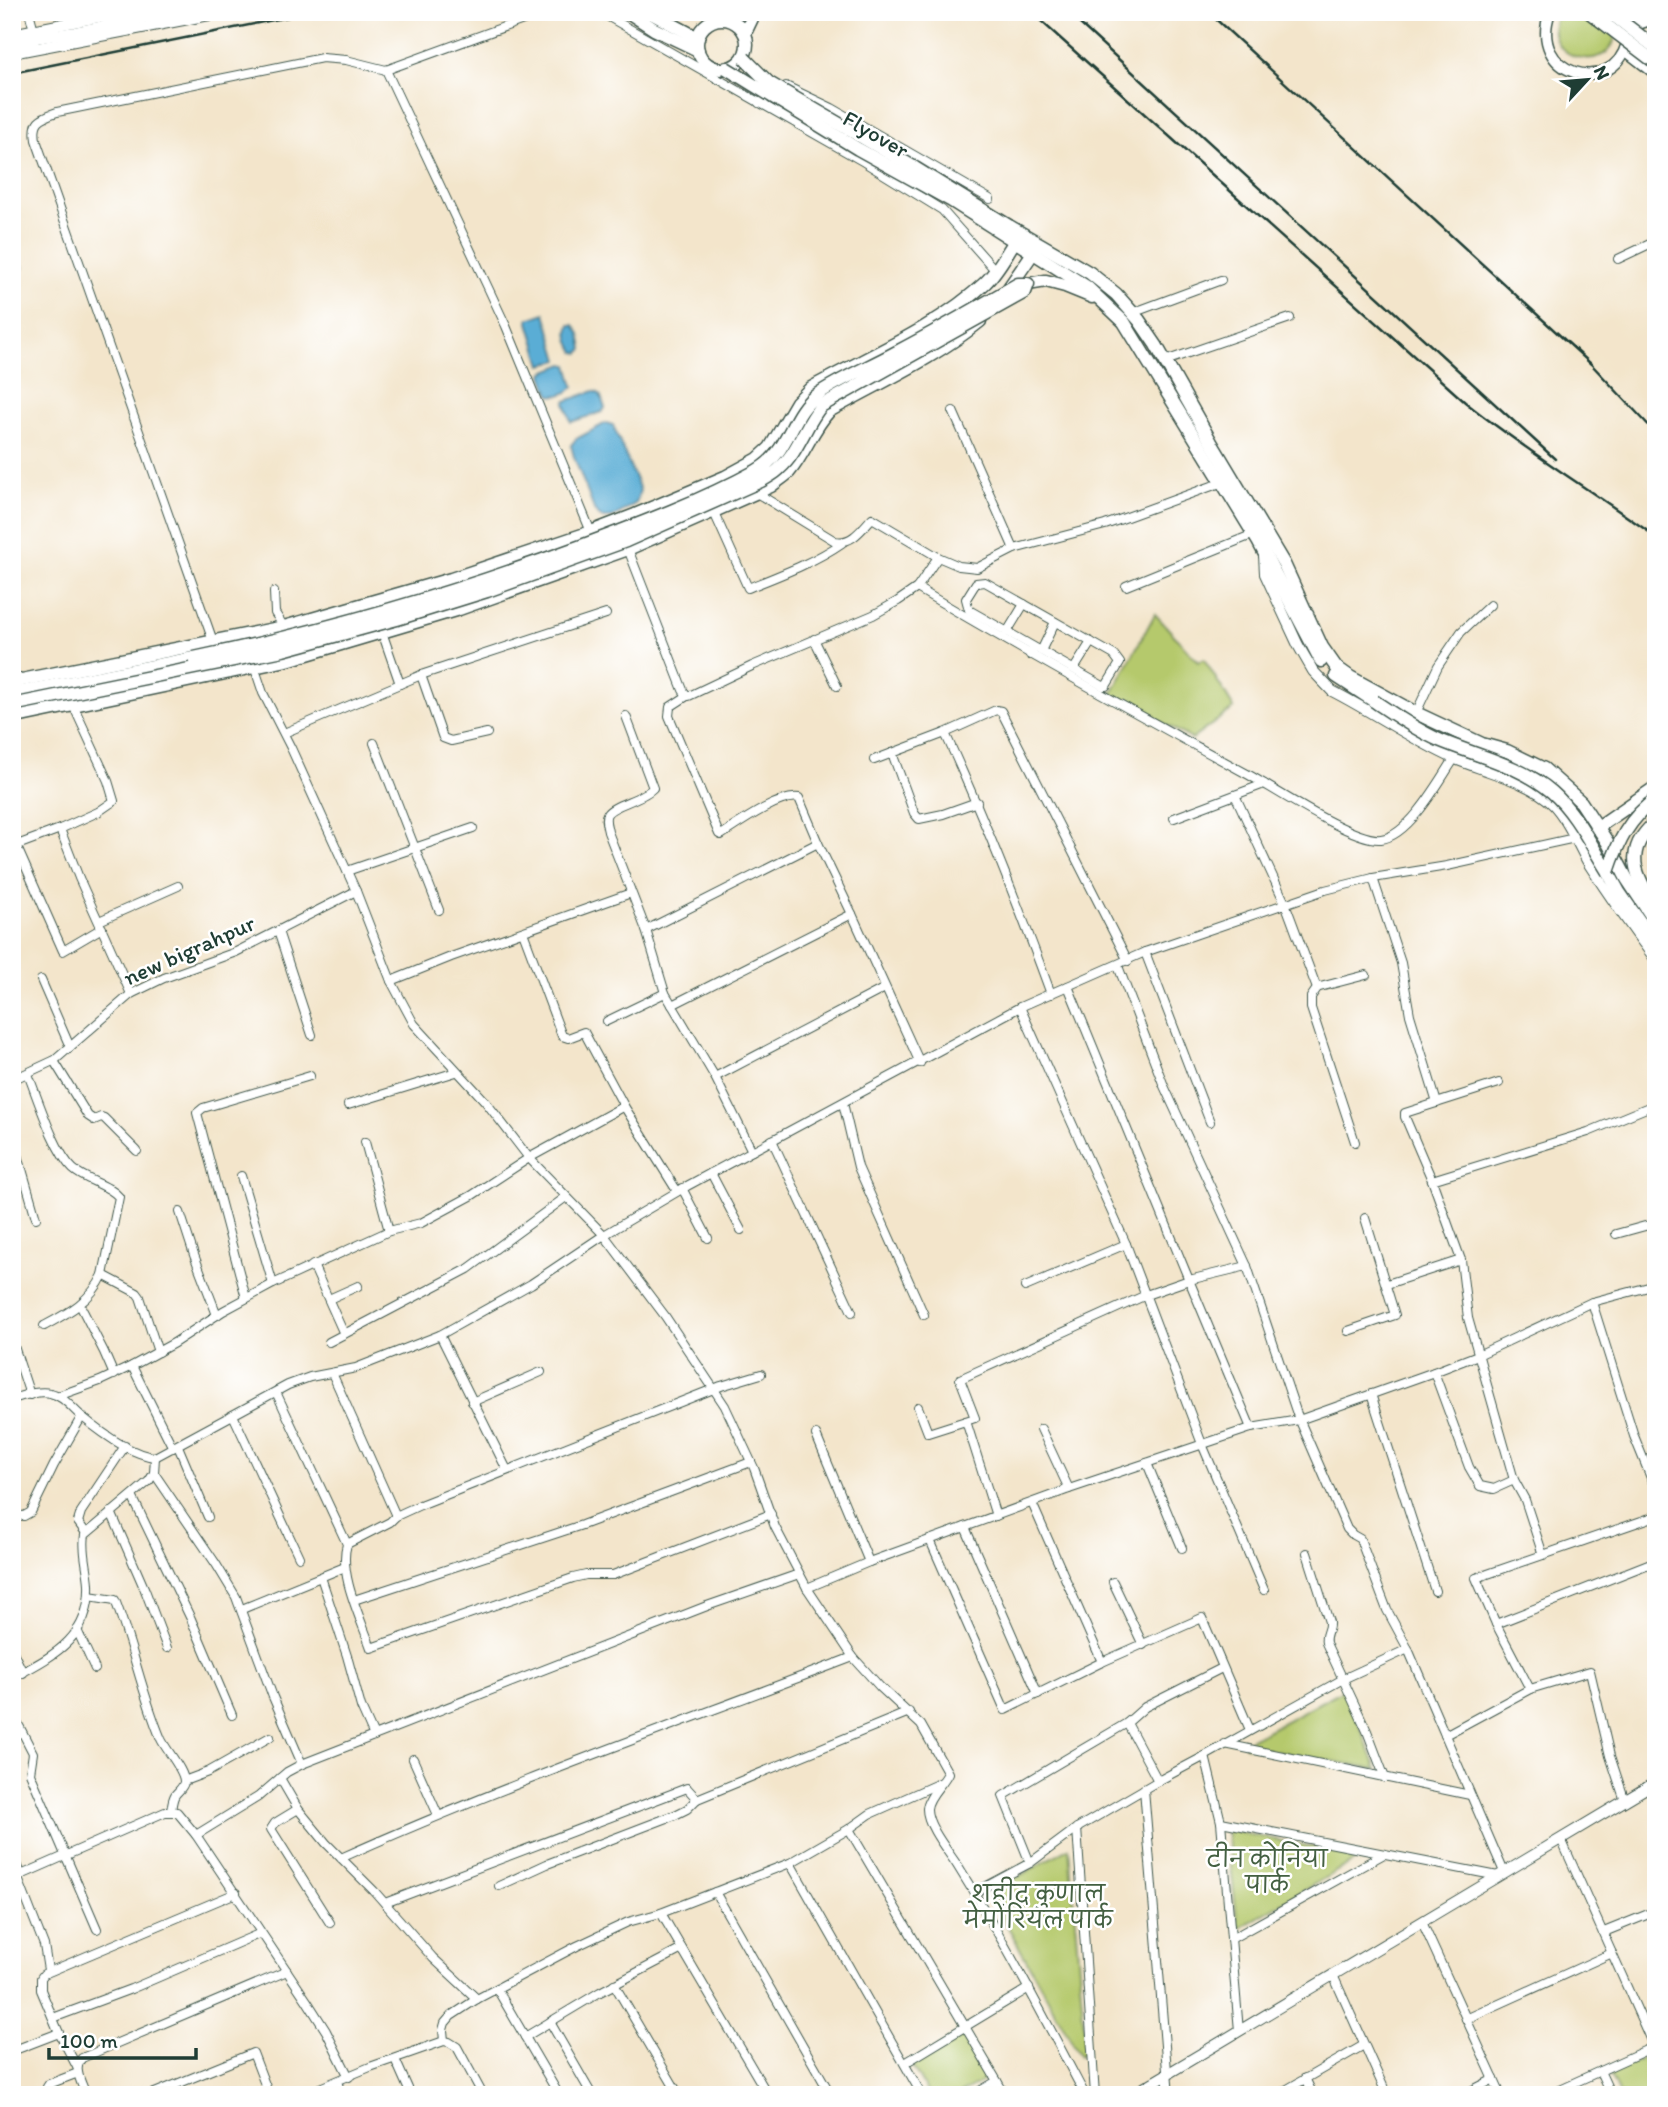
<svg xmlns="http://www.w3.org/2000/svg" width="1668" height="2107" font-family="Itim,'Playpen Sans Deva',sans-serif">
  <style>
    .green { fill: #b5c96c; stroke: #6a8350; stroke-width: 2 }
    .water { fill: #5aadd5; stroke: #3c7584; stroke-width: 2 }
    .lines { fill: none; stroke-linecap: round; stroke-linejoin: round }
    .minor-casing { stroke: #3f564b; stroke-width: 10 }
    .tertiary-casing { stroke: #3f564b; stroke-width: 12 }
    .secondary-casing { stroke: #3f564b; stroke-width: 13 }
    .primary-casing { stroke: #3f564b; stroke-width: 15 }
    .trunk-casing { stroke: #3f564b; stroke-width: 15 }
    .minor { stroke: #fff; stroke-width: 8 }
    .tertiary { stroke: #fff; stroke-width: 10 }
    .secondary { stroke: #fff; stroke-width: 10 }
    .primary { stroke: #fff; stroke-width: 12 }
    .trunk { stroke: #fff; stroke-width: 12 }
    .rail { stroke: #1f3d34; stroke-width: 2.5 }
    .primary-bridge-casing { stroke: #3f564b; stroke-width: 15; stroke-linecap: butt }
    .trunk-bridge-casing { stroke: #3f564b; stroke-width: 15; stroke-linecap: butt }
    .primary-bridge { stroke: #fff; stroke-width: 12 }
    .trunk-bridge { stroke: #fff; stroke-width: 12 }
    .labels { text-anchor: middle; stroke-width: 5; stroke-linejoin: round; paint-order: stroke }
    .street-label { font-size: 23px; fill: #1f3d34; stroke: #fff }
    .park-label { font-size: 23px; fill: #446042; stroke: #fff }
  </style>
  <rect width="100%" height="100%" fill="#fff"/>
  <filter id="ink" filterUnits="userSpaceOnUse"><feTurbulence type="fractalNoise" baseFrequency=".0143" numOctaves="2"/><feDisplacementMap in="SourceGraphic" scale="14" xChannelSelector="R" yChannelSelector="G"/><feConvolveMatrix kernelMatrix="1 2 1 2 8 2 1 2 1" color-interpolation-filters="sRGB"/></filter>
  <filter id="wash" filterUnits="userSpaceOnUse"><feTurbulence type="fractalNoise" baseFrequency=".00686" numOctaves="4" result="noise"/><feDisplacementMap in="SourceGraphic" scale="28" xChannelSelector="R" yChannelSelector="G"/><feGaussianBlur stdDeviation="1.57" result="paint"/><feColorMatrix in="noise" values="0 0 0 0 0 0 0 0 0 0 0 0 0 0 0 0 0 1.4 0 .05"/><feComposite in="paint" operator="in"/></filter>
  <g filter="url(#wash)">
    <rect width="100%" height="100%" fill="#f3e5cb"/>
    <g class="green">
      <path d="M1558,12H1612C1613,19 1616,28 1615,35C1612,76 1535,60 1558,12Z"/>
      <path d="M12,231L23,268L12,271Z"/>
      <path d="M1155,614L1198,662L1204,659L1234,708L1192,739L1111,695Z"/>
      <path d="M1345,1689L1377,1769L1245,1746L1244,1743Z"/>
      <path d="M1227,1830L1353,1855L1357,1859L1238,1929Z"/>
      <path d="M1069,1848L1086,2053L1080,2056L989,1893Z"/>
      <path d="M963,2035L988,2078L958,2095H929L911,2064Z"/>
      <path d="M1651,2055L1656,2067V2095H1619L1609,2073Z"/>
    </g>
    <g class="water">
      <path d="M545,313L559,360L542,365L528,319Z"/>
      <path d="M570,325H574L580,334L583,349L580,353L575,352C570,344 566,334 570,325Z"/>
      <path d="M564,364L568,365L574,386C569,393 558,397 550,395L543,375L544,372Z"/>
      <path d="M594,391L600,394L605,408L602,412L571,422L565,403L566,401Z"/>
      <path d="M606,423L613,425L640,490L636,503L612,518H602L595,512L574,457L571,445L576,439Z"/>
    </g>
  </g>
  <g filter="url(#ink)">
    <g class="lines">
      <defs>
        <g id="minor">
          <path d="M29,12L34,30"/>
          <path d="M600,12L864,162L942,210L995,270"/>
          <path d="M386,70L506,326L591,532"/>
          <path d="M759,103L786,86L832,108L990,199"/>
          <path d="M1618,259L1656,241"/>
          <path d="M1132,313L1221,280"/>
          <path d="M1165,361L1290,318"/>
          <path d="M953,411L1014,549"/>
          <path d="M755,492L835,541C851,545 862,529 872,518L938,557"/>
          <path d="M712,508L748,588C780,575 813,563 842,543"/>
          <path d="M628,549L683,690L687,696H689L752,666L873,615L898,601L917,588L938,557L959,566L977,568L1014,549L1105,525L1223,482"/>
          <path d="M1126,586L1254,534"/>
          <path d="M917,588C1026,653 1137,714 1249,775C1276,790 1354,842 1381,839C1409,836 1440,781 1454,759"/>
          <path d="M274,592L275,613L284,627"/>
          <path d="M382,632L400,684"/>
          <path d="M1007,632L1024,604"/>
          <path d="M814,639L837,686"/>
          <path d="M214,644L36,140C33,121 39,118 57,112L322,58L346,60L386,70L545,12"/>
          <path d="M1041,651L1055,622"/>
          <path d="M1030,655L1034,647L969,610L966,599L976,583L985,582L1114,655L1120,663L1106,686H1103L1034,647"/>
          <path d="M254,666L263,693L291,748L356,891L391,981L414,1024L485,1101L529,1158L604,1235L665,1316L725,1406L754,1468L775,1527L807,1588L853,1657L880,1687L921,1725L948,1773C943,1784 927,1797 927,1809C927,1826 948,1851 957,1865C1004,1940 1044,2017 1085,2095"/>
          <path d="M1074,669L1091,642"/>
          <path d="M687,696L670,707L669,716L719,834L721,835C738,824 780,794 799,798L818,843L852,914L920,1063"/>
          <path d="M73,705L108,781L114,801L98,812L60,829L79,878L131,994"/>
          <path d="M1416,713L1438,666L1461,632L1490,605"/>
          <path d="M626,716L653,788C643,799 612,805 607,814C604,819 607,826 608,832L646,930L665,993L715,1077L752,1151"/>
          <path d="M284,733L421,675"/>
          <path d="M487,733L451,741L443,738L421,675L606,614"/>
          <path d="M945,733C985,820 1018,904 1051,994"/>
          <path d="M374,743L439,910"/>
          <path d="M892,753L914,813L919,819L943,814L977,802"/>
          <path d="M874,760L945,733L996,710L1001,711L1128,961"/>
          <path d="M1235,795L1285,903L1316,986L1320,987L1366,975"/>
          <path d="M1174,818L1264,784"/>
          <path d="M16,845L63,951L102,928"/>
          <path d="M12,847L60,829"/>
          <path d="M347,871L473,828"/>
          <path d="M1373,878L1401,963L1410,1015L1437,1103"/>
          <path d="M99,921L178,886"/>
          <path d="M646,930L818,843"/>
          <path d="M278,931L312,1035"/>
          <path d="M523,932L562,1036L568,1038L584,1032L624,1106L677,1191"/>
          <path d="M1145,952L1210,1122"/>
          <path d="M1118,966L1164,1086L1247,1266L1297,1414L1347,1529L1353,1535L1360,1539L1387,1610L1408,1649L1504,1872"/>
          <path d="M41,980L70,1047"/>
          <path d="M391,981L451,957L631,893"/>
          <path d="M1068,986L1189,1280L1251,1428"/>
          <path d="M1318,987L1311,997V1008L1355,1142"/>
          <path d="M672,1005L852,914"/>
          <path d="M1020,1007L1126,1244L1202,1444L1264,1590"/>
          <path d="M607,1021L665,993"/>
          <path d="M54,1061L88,1116L94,1120L101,1117L104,1118L137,1151"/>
          <path d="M28,1074C38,1099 54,1151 73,1169C86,1181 108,1184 119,1197L103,1275C91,1301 68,1313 44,1326"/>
          <path d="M715,1077L885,988"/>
          <path d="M12,1080L55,1060L131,994L164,978L236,952L356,891"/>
          <path d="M843,1103L858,1167L924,1315"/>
          <path d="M348,1105L456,1072"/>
          <path d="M12,1134L36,1218"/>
          <path d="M772,1140L852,1312"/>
          <path d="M365,1142L389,1231"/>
          <path d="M711,1173L741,1230"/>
          <path d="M241,1176L273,1284"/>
          <path d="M1432,1180L1405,1117V1113L1499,1083"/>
          <path d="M682,1188L708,1238"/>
          <path d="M180,1212L194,1255L217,1315"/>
          <path d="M1616,1234L1656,1223"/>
          <path d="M313,1265L344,1334"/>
          <path d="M103,1275L137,1293L140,1297L158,1352"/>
          <path d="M1387,1284L1461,1260"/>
          <path d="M1025,1287L1126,1244"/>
          <path d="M246,1298L197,1113L203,1108L310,1076"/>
          <path d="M329,1299L358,1286"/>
          <path d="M1592,1302L1634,1436L1656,1490"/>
          <path d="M80,1305L104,1352L114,1375"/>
          <path d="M1348,1331L1395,1315L1365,1218"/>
          <path d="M440,1335L507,1470"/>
          <path d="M12,1340L30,1395"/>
          <path d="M329,1342L468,1269L566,1197"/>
          <path d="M132,1366L173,1448"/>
          <path d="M1434,1372L1469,1467L1480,1486L1494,1489L1514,1480"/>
          <path d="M332,1373L396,1516"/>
          <path d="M276,1392L347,1544C338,1573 361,1619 371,1648L573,1578L586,1575H613L771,1514"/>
          <path d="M1371,1394L1435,1591"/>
          <path d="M58,1396L100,1381L132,1366L174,1343L223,1311L273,1284L389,1231L421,1223L471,1196L529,1158L624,1106"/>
          <path d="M12,1399C23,1396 38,1390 50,1393C62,1395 71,1407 80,1415C98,1430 131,1455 155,1457L288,1385L310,1377L356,1368L440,1335L531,1284L604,1235L687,1186L1020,1007L1145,952L1325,890L1373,878L1447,866L1575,838L1598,827"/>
          <path d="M472,1402L541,1372"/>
          <path d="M918,1407L928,1433L975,1418L960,1379L1146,1295L1189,1280L1247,1266"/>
          <path d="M233,1415L299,1557"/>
          <path d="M966,1421L996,1516"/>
          <path d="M1041,1429L1069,1489"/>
          <path d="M816,1435L869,1562"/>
          <path d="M178,1446L208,1517"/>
          <path d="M1147,1463L1182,1548"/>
          <path d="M154,1473L216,1564L236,1597L273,1697L302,1764"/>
          <path d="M132,1496L191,1619L232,1715"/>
          <path d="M1032,1503L1102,1662L1202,1618L1250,1730"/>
          <path d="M111,1512L145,1590L167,1648"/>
          <path d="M12,1515L24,1516L31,1512L54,1465L82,1416"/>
          <path d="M965,1527L1038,1694"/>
          <path d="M86,1533L78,1522L81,1512L125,1446"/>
          <path d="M930,1540L1005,1710L1102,1662"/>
          <path d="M347,1544L390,1522L396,1516L420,1505L721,1386L761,1374"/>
          <path d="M1307,1553L1329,1622C1330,1630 1324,1634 1326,1643L1367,1731L1385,1778"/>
          <path d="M1543,1555L1525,1500L1514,1480L1468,1318L1461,1260L1432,1180L1588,1132L1656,1104"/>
          <path d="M321,1577L347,1656L361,1707L374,1736"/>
          <path d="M1113,1582L1143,1645"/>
          <path d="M807,1588L869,1562L1069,1489L1251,1428L1299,1420L1434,1372L1478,1355L1592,1302L1656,1285"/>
          <path d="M89,1596L115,1600C133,1646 142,1694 161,1739C166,1750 185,1771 184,1782C183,1788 178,1791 175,1795C172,1800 172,1806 171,1811"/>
          <path d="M354,1600L582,1525L751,1462"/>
          <path d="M242,1609L345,1567"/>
          <path d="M1496,1624L1656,1561"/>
          <path d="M77,1630L95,1669"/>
          <path d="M12,1650L23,1673"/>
          <path d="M12,1678C53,1656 91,1638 89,1584C88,1568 82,1550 85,1535L149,1481L154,1473L155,1457"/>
          <path d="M1530,1689L1590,1671L1610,1756L1625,1801"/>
          <path d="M12,1712L33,1753L30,1773L97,1929"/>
          <path d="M1127,1723L1145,1707L1222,1668"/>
          <path d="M1445,1735L1530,1689L1496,1624L1476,1578L1656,1516"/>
          <path d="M1225,1744L1470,1795"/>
          <path d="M1205,1756L1221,1822L1498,1876"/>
          <path d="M413,1759L438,1815"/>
          <path d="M280,1778L298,1809L326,1843L374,1891L433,1958L477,1999"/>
          <path d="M184,1781L208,1772L270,1737"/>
          <path d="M1144,1789L1169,2095"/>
          <path d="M298,1809L275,1823L271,1829L330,1923"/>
          <path d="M1221,1822L1239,2031"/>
          <path d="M1077,1828L1095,2095"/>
          <path d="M849,1829L870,1814L942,1782"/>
          <path d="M196,1835L258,1797L287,1772L302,1764L707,1606L799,1574"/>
          <path d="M1561,1839L1656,2052"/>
          <path d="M12,1852L21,1874"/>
          <path d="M341,1858C508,1783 681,1723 853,1657"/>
          <path d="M790,1863L922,2095"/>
          <path d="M1030,1863L1003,1796L1127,1723L1158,1781"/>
          <path d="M17,1876L44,1945L48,1970"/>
          <path d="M12,1879L165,1812H177L196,1835L307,2001L326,2031L349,2077"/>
          <path d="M499,1886L547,1864L675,1815L687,1809L697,1799"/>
          <path d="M715,1892L831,2095"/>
          <path d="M974,1893L1030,1863L1077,1828L1158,1781L1205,1756L1343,1679L1408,1649"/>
          <path d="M385,1903L687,1788L697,1799L909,1712"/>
          <path d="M661,1913L768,2095"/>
          <path d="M1422,1922L1501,2095"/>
          <path d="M1604,1932L1656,1911"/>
          <path d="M1231,1939L1384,1854"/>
          <path d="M1333,1975L1387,2095"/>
          <path d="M614,1984L679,2095"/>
          <path d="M497,1989L559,2095"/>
          <path d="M53,2018L131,1989L261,1933"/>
          <path d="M1466,2019L1612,1953"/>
          <path d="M550,2022L592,2095"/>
          <path d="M525,2037L600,1992L682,1949"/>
          <path d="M444,2041L443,2030L445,2023L451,2016L477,1999L577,1946L628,1922L661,1913L790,1863L849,1829L997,2081L973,2095"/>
          <path d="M12,2051L59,2033"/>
          <path d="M395,2059L411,2095"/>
          <path d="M905,2063L1029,1988"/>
          <path d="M77,2067L59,2033L41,1990V1978L44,1974L236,1893"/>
          <path d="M1600,2071L1611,2095"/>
          <path d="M1305,2078L1313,2095"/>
          <path d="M997,2081L1005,2095"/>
          <path d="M337,2082L342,2095"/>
          <path d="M47,2095V2087L49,2084L78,2073"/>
          <path d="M86,2095C82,2083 72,2068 82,2058L287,1971"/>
          <path d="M150,2095L253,2053L269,2095"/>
          <path d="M303,2095L370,2067L444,2041L449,2042L457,2047L483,2095"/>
          <path d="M1277,2095L1364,2045"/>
          <path d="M1463,2095L1494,2079"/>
          <path d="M1547,2095L1653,2047"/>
        </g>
        <g id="tertiary">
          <path d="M22,32L124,12"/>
          <path d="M12,39L28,36L36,38L75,32L173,12"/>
          <path d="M12,47L30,43L36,38"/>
          <path d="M12,53L225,12"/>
          <path d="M1264,555L1265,574L1298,645L1313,671L1332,691C1373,712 1411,739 1453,758C1483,771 1531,781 1554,805C1569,821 1578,845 1589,864C1610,897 1632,928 1656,960"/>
          <path d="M1132,2095L1656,1782"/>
        </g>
        <g id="secondary">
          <path d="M1550,12C1527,76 1613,98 1627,43C1630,32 1629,23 1623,12"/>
          <path d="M1629,27L1656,18"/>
          <path d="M1625,50L1656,74"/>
        </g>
        <g id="primary">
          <path d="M726,18L731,12"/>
          <path d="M745,33L755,12"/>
          <path d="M1006,292L1037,247"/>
          <path d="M12,682L284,627L451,579L591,532L635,515L725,477L758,459L770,448L797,402L811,388C869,356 937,328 985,283C999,270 1008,250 1019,235"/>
          <path d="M12,718L287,660L459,609L628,549L771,486C777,481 784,477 789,472C805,453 812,429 829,411C880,382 935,358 980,321"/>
          <path d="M1656,822C1622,850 1635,876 1656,907"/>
          <path d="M1598,827L1656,787"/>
        </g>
        <g id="trunk">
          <path d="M628,12L654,29L698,50"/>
          <path d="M649,12L698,38"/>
          <circle cx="722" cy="44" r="25"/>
          <path d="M1009,226L1090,273L1116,294L1139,320L1156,345L1211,442L1284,564L1322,647L1336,667L1350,677L1416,713L1482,744L1507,751L1544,769L1581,802L1608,843L1627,879L1656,923"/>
          <path d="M1005,235L1087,287L1124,322L1258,541L1321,661"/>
          <path d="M1028,284L1046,281L1065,286L1092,297"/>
          <path d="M1336,676L1374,701"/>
          <path d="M12,694L194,658"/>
          <path d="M1608,872L1619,892L1656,945"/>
        </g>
      </defs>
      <use href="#minor" class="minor-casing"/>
      <use href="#tertiary" class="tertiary-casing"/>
      <use href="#secondary" class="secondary-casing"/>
      <use href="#primary" class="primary-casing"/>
      <use href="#trunk" class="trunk-casing"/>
      <use href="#minor" class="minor"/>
      <use href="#tertiary" class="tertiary"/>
      <use href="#secondary" class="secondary"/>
      <use href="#primary" class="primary"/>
      <use href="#trunk" class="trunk"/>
      <g class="rail">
        <path d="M1031,12L1465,402C1526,451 1592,491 1656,537"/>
        <path d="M1067,12L1555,459"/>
        <path d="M1208,12L1591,364L1656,433"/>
        <path d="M12,73L313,12"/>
      </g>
      <defs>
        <g id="primary-bridge">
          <path d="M1589,12L1656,63"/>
          <path d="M1609,12L1656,48"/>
          <path d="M1608,872C1618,842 1629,818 1656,799"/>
        </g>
        <g id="trunk-bridge">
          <path d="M744,58L769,83L915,168L1009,226"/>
          <path d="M726,68L858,149L950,200L1005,235"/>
          <path d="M1374,701C1395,715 1416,730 1439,740C1477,756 1520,765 1552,792C1576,813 1591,845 1608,872"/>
          <path d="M12,705L283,650L397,619L487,591L626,541L761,481C767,477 775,474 780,468C798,452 805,425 821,406L1025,292L1028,284H1018C977,308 935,332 893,354C869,367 840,379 818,394C789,414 791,452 756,471C701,501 640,524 581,546C455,593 325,631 194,658"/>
        </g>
      </defs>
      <use href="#primary-bridge" class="primary-bridge-casing"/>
      <use href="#trunk-bridge" class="trunk-bridge-casing"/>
      <use href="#primary-bridge" class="primary-bridge"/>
      <use href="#trunk-bridge" class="trunk-bridge"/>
    </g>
  </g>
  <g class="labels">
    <g class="street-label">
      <text transform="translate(876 134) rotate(30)" y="8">Flyover</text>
      <text transform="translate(189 950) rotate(-24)" y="8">new bigrahpur</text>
    </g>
    <g class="park-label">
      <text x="1267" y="1867">टीन कोनिया<tspan x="1267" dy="26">पार्क</tspan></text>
      <text x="1038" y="1902">शहीद कुणाल<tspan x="1038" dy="26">मेमोरियल पार्क</tspan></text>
    </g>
  </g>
  <rect width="1668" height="2107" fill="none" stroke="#fff" stroke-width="42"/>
  <g transform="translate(1587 80) rotate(64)" stroke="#ffffff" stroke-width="5" paint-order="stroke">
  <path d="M0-5L12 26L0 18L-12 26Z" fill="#1f3d34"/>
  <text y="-10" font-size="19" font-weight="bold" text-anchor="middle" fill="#1f3d34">N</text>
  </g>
  <path d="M49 2048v10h147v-10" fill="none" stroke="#1f3d34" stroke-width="3.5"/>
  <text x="60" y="2048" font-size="21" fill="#1f3d34" stroke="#ffffff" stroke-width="5" paint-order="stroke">100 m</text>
</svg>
